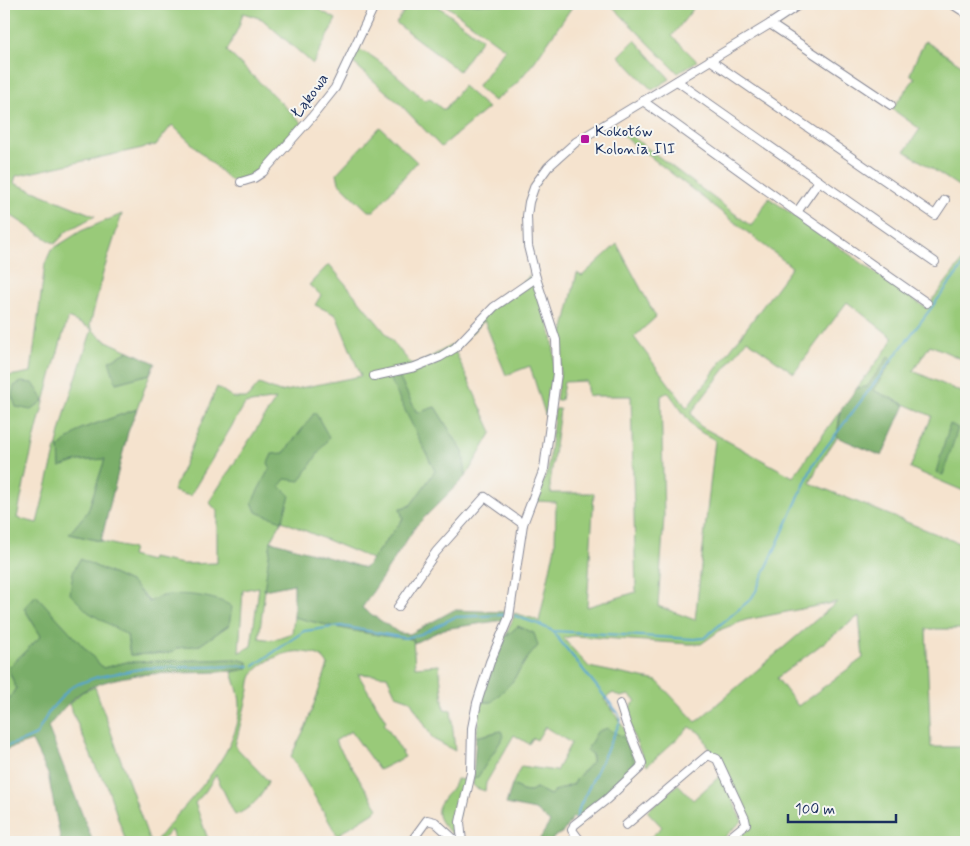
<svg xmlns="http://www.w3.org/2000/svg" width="970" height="846" font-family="Mynerve,sans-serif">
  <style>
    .green { fill: #99ca79; stroke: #5a7c6c; fill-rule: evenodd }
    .forest { fill: #7aae69; stroke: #4a6e64 }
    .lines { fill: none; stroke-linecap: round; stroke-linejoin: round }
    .stream { stroke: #55a5cf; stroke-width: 2 }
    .street-casing { stroke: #888996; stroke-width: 10 }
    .street { stroke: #fff; stroke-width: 8 }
    .poi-dot { fill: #b5179e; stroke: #f6f6f2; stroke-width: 2 }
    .labels { text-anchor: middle; stroke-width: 4; stroke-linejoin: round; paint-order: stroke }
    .street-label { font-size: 16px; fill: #1b2f5e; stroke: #f6f6f2 }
    .poi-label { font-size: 16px; fill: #1b2f5e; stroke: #f6f6f2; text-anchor: start }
  </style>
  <rect width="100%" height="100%" fill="#f6f6f2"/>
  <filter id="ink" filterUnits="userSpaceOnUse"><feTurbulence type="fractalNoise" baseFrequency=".02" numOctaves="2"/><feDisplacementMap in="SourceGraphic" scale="10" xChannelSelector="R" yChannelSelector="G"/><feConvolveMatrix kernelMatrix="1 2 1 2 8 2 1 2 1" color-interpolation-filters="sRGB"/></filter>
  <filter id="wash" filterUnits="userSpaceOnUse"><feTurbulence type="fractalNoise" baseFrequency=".0096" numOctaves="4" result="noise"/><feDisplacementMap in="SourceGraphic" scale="20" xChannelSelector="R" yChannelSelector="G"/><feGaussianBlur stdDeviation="1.12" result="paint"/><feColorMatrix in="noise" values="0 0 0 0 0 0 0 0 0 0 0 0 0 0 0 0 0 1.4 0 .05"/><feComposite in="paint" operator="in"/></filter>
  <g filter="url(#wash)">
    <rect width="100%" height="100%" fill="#f5e3ce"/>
    <g class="green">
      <path d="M4,4H309L336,19L313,64L262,19L243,13L239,26L227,51L302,123L259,170L249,177L231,181L172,125L156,145L16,176L14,183L95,216L67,231L55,244L4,211Z"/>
      <path d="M409,4H435L482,39L459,71L396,23Z"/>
      <path d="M444,4H574L535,61L516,84L494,101L477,87L505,49Z"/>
      <path d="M610,4H687L693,9L672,36L697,61L678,73Z"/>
      <path d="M635,40L670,79L652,90L619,56Z"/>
      <path d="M925,41L966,68V191L905,151L920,129L892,109L915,78L910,74L917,57Z"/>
      <path d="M356,49C373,52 412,88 425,101L429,98L442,109H445L463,86L488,108L441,147L400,104L350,60Z"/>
      <path d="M614,123L751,226L769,198L926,308L966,256V361L930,345L913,371L966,394V492L910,468L932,416L872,390L892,362L888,357L867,387L857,388L891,343L892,337L847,302L794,373L747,340L691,413L700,426L793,477L840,411L837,437L819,464L810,483L966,546V629H926L931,747H966V842H727L746,826L748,816L724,765L719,757L710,751L702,734L690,727L647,766L633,735L626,711L636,701L629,695L621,697L613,693L604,699C619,719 633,739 638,764L633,770L592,754V762L577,778L574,784L555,791L550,795L536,788L529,792L522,791L517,787L512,785L521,766L556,771L571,743L545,727L537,740L533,738L529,744L514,735L486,783L485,791L476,788L473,785V779L501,731L476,737L481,702H492L512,682L526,660L537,646L519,626L505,637L513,619L514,613L535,619L539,622L555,546L556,502L535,501L548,470L555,409H560L550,484L551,493H594L587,607L636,592L631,396H588L586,381L564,382L561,400H556L560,374L561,341L577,273L582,276L617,244L656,317L634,337L687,408L792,267L612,127ZM668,392L695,429L715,440L695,620L658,606L664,517L661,396ZM837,602L696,722L657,681L589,667L563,638L574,636L689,644H701L722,629L746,620ZM859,616L863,658L798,706L777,678Z"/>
      <path d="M380,127L417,162L374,211H368L339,183L337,173Z"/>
      <path d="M122,214L103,273L90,325C96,339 116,345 129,351L110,361L116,383L150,374L137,409L81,429L59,447L60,467L78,461L105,459L88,511L70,534L133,549L131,556L150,561L151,558L183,564L217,563V511L209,502L276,399L245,404L190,496L173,491L217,387L234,398H247L259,384L280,392L361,376L336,315L315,305L321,295L309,285L329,264L412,365L427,359L459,341L486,311L527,279L529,275C540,300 555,331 554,359C553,378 549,398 546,417L530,366L506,375L484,320L455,351L492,432L466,476L463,452L435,407L417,413L398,376L390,378L436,471L410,506L400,508L403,519L372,559L282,521L271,541L259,638L272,640L292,633L294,617C333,627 373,636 413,639L415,667L439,665L444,709L451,710L455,751L433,739L410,700L396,695L387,676L358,674L386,721L384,723L405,757L379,770L351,731L335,741L378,808L374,812L339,834L344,842H341L291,756L306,726L328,665C322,654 316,654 303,652C288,649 256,663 251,678C249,683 250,689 248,694C244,711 239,729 235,746L268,781C264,796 249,810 235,815L216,775L205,792L195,803L209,842H175L171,830L160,842H155C184,803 239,757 240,705C240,695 235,682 232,672L247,669L248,662L237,659L127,662L103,668L36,596L24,608L41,636L8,668L16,688L4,707V377L31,372L45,264L51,250L81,231ZM68,318L92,329L66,409L37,523L17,518C30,451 48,384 68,318ZM315,413L284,479L279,487L270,467L284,453ZM80,559L132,583L150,602L162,596L229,625L200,645L178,648L169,653L130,655L127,635ZM259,587L251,646L239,653L243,590Z"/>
      <path d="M95,687L150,842H126L106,783L98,772L69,704L82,692Z"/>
      <path d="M721,775L742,821L719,842H645L662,827L647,811L678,784L693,800Z"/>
      <path d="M456,779L467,780L459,809L456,834L454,835C443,827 432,815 441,802C446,793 453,791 456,779Z"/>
    </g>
    <g class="forest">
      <path d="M129,351L155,363L150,374L116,383L109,361Z"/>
      <path d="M889,356L892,362L873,390L905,405L882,456L837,437L841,410L857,388L867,387Z"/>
      <path d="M398,375L417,413L435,407L463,452L466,476L416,526L362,608L399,633L410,634L454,610L505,612L504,620L444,629L414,643L413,639C373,636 333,627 294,617V584L264,590L271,541L365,568L403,519L400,508L410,506L435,471L389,378Z"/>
      <path d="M21,382L33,383L44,400L31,410L16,407L12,396L14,386Z"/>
      <path d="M137,409L128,432L101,541L69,534L88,511L105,459L78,461L60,467L59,447L81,429Z"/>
      <path d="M315,412L329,437L300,481L285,479L280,486L290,496L282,521L256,512L252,502L270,467L268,463L272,454L284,453Z"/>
      <path d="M950,424L958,428L943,475L936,472Z"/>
      <path d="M80,559L132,583L149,602C153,600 156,598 160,597C176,591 219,596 232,607L229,625L200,645L178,648L169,653L130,655L127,635L88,612L70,594L73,572Z"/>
      <path d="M36,595L103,668L127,662L237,659L248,662L247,669C193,678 134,664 83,691C71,698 57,716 48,727L93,842H61L48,774L32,741L4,750V707L16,688L8,668L41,636L24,608Z"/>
      <path d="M518,626L534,633L538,646L526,660L512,682L492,702H481L485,687L505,637Z"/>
      <path d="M607,728L623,737L634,761L633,770L580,816L572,818L563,832L553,838L552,842H538L550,822L535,810L506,804L512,785L517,787L522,791L529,792L536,788L550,795L555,791L574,784L577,778L592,762V754L586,751L597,732Z"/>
      <path d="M501,731L504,736L478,777L473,779L476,737Z"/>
    </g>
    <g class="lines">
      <g class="stream">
        <path d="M515,616L538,624L553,631L694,639L704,638L751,599L756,591L814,463L966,262"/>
        <path d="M553,632L618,713L621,720L580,806L576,819"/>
        <path d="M254,666L304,631L341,626L405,638L421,634L455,617L504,615"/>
        <path d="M4,747L25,740L36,735L50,710L69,689L78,684L97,677L145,668L249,666"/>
      </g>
    </g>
  </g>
  <g filter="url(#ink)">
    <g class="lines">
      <defs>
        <g id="street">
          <path d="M952,4L966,13"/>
          <path d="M770,24L891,105"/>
          <path d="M710,60L935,215L945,200"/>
          <path d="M677,81L819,181"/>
          <path d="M643,101L797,212L927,303"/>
          <path d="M241,182L254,178L263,172L311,118L335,88L375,4"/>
          <path d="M797,212L819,181L935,262"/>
          <path d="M374,376L415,367L440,357L455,348L494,307L536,278"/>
          <path d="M398,607L436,552L485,497L523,524"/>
          <path d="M626,825L708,755L717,759L745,819L746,824L724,842"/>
          <path d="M411,842L427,820L435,822L457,842"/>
          <path d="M462,842L460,822L471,773L472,728L477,703L490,662L509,617L523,524L544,469L557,373L556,340L536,278L528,246L527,216L529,202L535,185L548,167L576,142L770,24L800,4"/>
          <path d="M581,842L572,830L574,825L607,799L640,768L642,763L626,723L620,704"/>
        </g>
      </defs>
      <use href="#street" class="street-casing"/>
      <use href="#street" class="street"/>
    </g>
  </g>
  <rect class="poi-dot" x="580" y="134" width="10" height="10" rx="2.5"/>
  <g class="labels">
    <g class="street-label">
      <text transform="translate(309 95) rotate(-54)" y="6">Łąkowa</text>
    </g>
    <g class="poi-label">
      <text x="595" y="136">Kokotów<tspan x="595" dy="18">Kolonia III</tspan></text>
    </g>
  </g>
  <rect width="970" height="846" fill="none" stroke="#f6f6f2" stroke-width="20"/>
  <path d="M788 814v8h108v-8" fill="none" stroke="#1b2f5e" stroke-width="2.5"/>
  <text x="795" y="814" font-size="15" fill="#1b2f5e" stroke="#f6f6f2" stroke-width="4" paint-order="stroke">100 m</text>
</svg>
